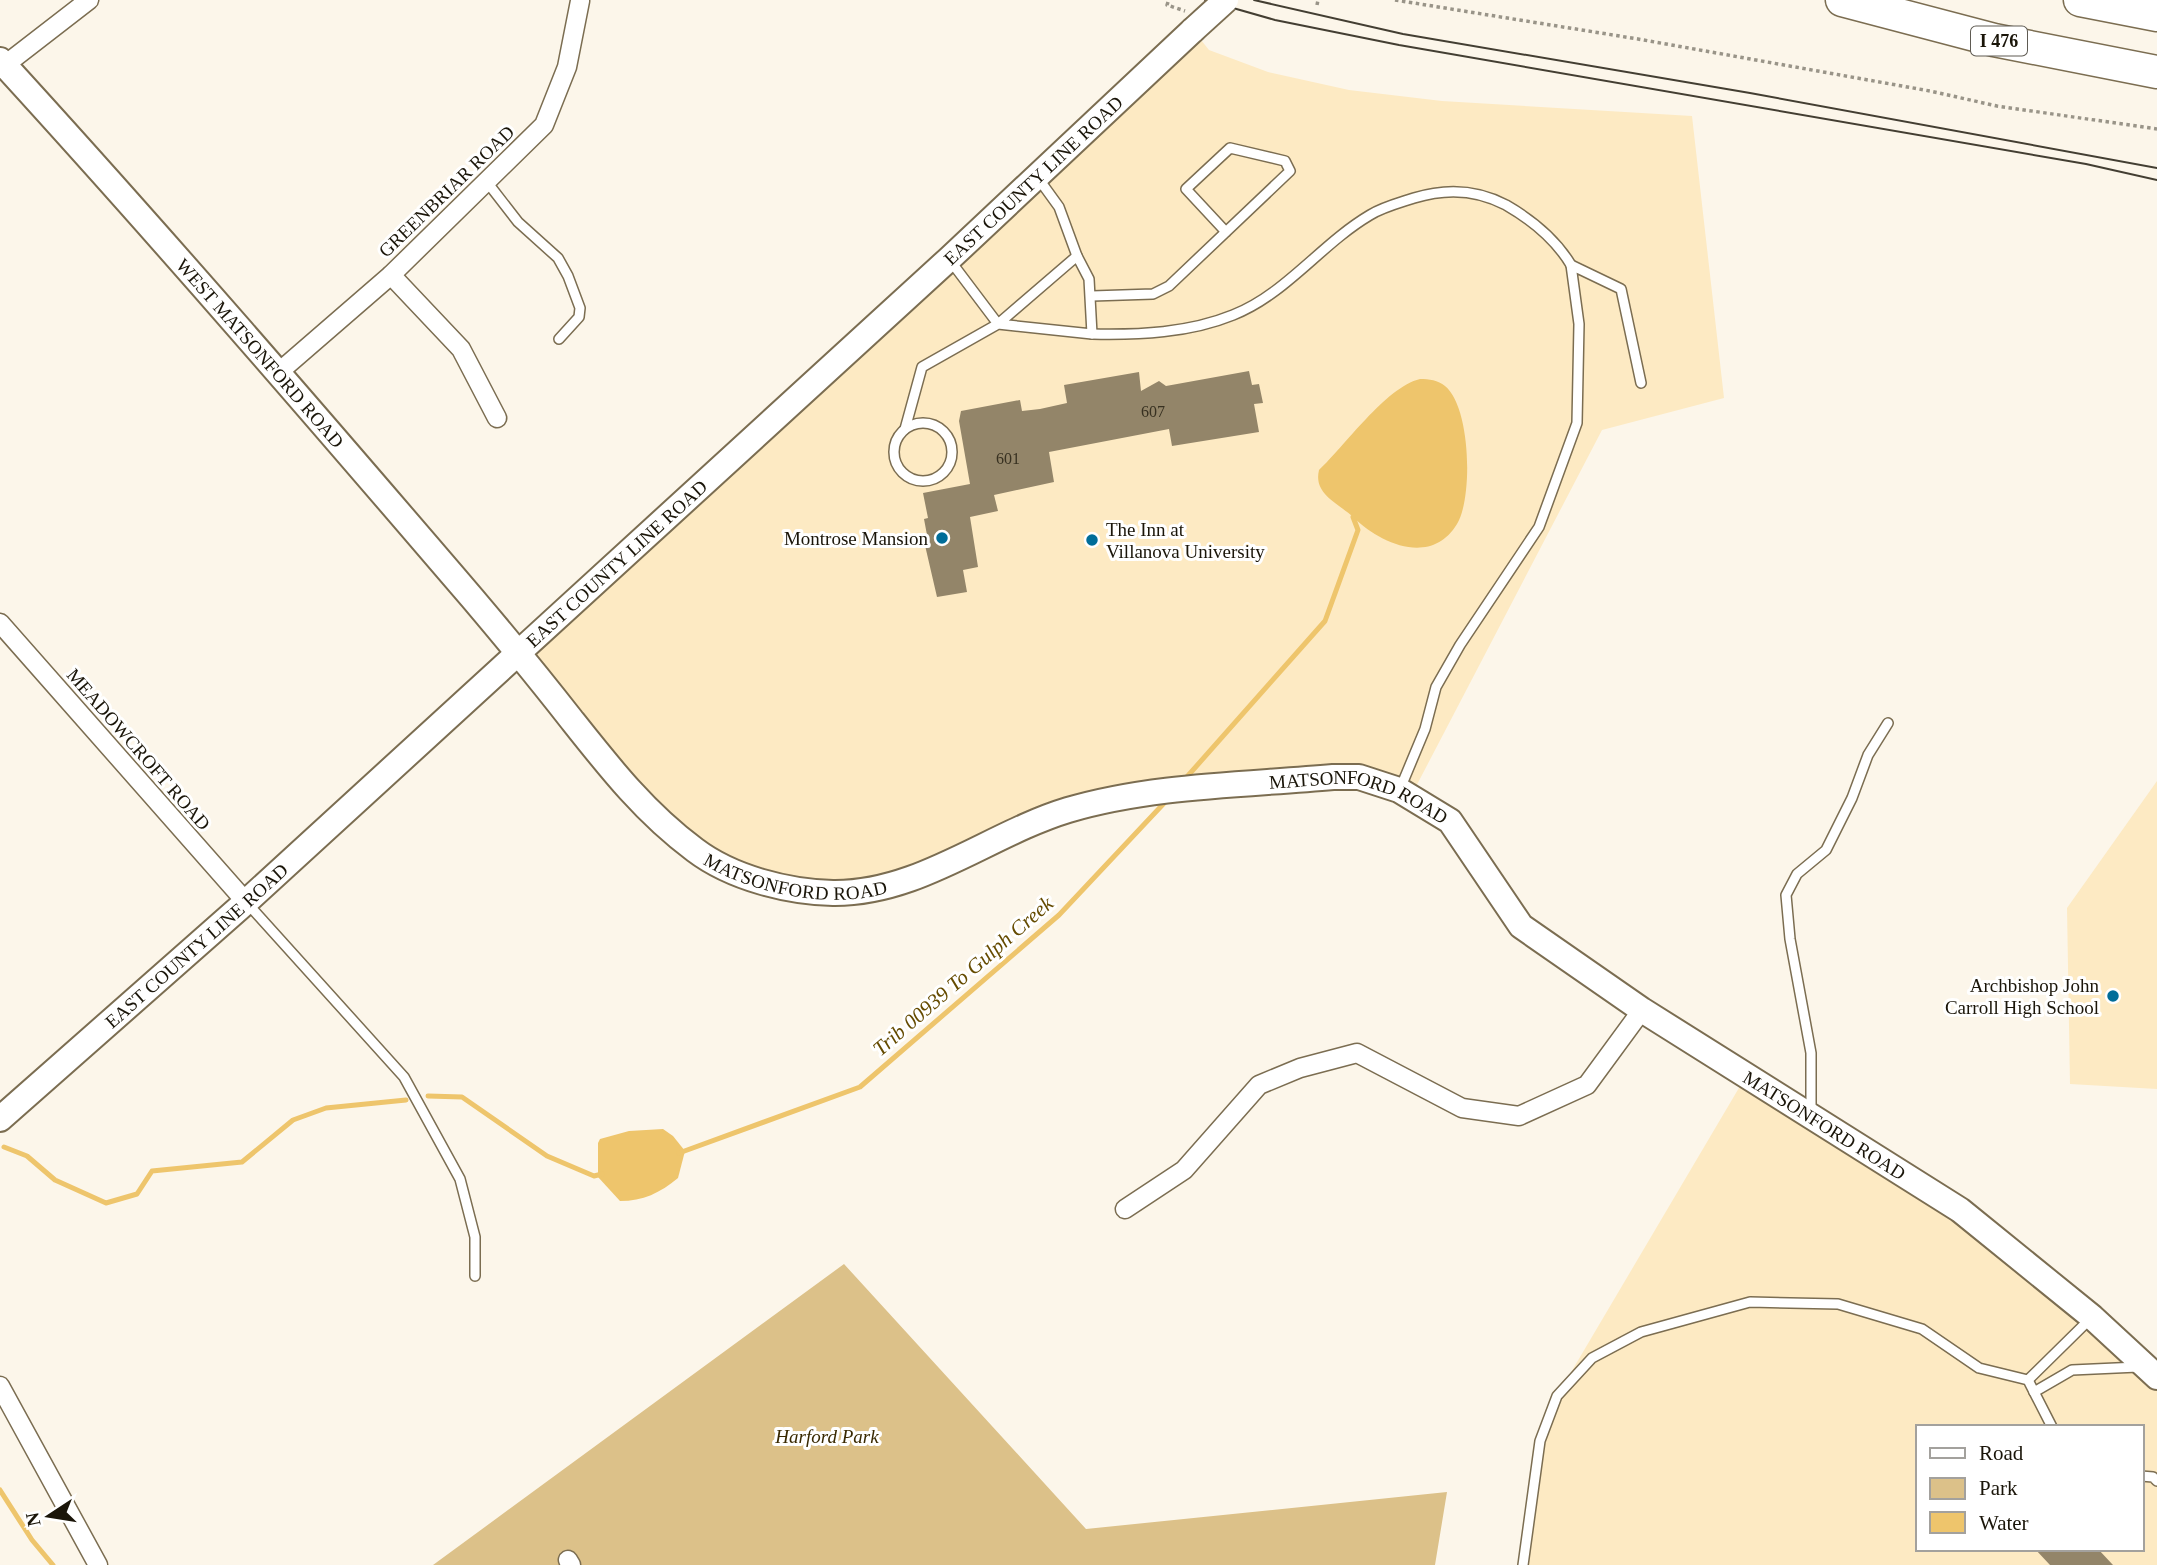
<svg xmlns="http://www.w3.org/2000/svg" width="2157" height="1565" font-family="Georgia,serif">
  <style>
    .built { fill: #fdeac3; fill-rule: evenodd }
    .green { fill: #dcc189 }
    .water { fill: #eec56c }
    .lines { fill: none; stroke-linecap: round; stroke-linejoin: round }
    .stream { stroke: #eec56c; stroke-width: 5 }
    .building { fill: #938569 }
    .lane-casing { stroke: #7b6d51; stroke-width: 12 }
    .street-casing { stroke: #7b6d51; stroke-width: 21 }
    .secondary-casing { stroke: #7b6d51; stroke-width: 28 }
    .highway-casing { stroke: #7b6d51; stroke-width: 35 }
    .path { stroke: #999488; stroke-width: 3.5; stroke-dasharray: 3.5 3.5; stroke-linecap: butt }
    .lane { stroke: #fff; stroke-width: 9 }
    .street { stroke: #fff; stroke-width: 18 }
    .secondary { stroke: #fff; stroke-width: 24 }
    .highway { stroke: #fff; stroke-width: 32 }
    .tram { stroke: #433e32; stroke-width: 2 }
    .secondary-bridge-casing { stroke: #7b6d51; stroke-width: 28; stroke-linecap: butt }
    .secondary-bridge { stroke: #fff; stroke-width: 24 }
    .poi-dot { fill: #006d99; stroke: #fff; stroke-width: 2.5 }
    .labels { text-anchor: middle; stroke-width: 6; stroke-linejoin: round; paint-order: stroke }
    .number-label { font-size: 16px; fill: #383121 }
    .shield { fill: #fff; stroke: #5f5b53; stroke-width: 2 }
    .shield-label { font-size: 18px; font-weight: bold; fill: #1a1509 }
    .street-label { font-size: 19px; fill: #1a1509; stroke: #fff }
    .poi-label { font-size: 19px; fill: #1a1509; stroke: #fff; text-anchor: end }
    .park-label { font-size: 19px; font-style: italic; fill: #392901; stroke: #fff }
    .water-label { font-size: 21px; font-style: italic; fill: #654b00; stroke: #fff }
  </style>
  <rect width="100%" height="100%" fill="#fcf6ea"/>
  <g class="built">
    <path d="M1193,30L1209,50L1268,72L1349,90L1442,101L1692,116L1724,398L1602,430L1410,798L1359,777L1120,796L838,893L700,854L517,651Z"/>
    <path d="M2157,781V1089L2070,1084L2067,908Z"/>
    <path d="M1746,1076L1960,1210L2157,1377V1565H1523L1540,1441L1557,1396ZM1917,1427H2141V1549H1917Z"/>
  </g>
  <path class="green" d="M844,1264L1086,1529L1447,1492L1435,1565H433Z"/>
  <g class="water">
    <path d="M1420,379C1429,379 1438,380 1445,386C1471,407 1473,498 1457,524C1431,567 1380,543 1354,518C1339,503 1313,495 1319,470C1344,447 1386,387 1420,379Z"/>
    <path d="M663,1129L673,1136L685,1151L678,1178C660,1193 643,1201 620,1201L598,1177V1143L600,1139L629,1131Z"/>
  </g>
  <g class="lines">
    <g class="stream">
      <path d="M1185,779L1325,621L1358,530L1353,517"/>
      <path d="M428,1096L462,1097L547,1156L594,1176L602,1174"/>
      <path d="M4,1147L27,1156L55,1180L106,1203L137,1194L152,1171L242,1162L293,1120L326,1108L406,1100"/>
      <path d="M679,1153L860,1087L1059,915L1167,800"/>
      <path d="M0,1490L32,1540L53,1565"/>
    </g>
  </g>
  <g class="building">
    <path d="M1249,371L1252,385L1259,384L1263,403L1254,404L1259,432L1172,446L1169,429L1049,452L1054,482L994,495L998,511L970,517L978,567L963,570L967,592L937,597L924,541L927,535L924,519L928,518L923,493L970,484L959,421L961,411L1020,400L1022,411L1040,409L1067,403L1064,385L1139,372L1141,391L1159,381L1166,386Z"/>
    <path d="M2035,1549H2098L2113,1565H2050Z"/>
  </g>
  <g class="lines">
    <defs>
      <g id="lane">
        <path d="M1038,178L1059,207L1077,256"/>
        <path d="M487,182L518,222L558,258L568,276L580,308L579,317L559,339"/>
        <path d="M1092,296L1153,294L1169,286L1290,171L1285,161L1230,148L1186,189L1226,232"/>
        <path d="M1092,334C1139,335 1189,333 1233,315C1286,294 1321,244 1370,215C1383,207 1399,203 1414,198C1446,188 1476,189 1506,205C1532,220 1555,238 1571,265"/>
        <circle cx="923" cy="452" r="29"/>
        <path d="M905,429L922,367L998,324L1077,256L1089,279L1092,334L998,324L949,259"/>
        <path d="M1400,789L1425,729L1436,687L1460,645L1539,527L1577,423L1579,324L1571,265L1621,289L1641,383"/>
        <path d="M247,903L404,1077L460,1179L475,1237V1276"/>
        <path d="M1811,1111V1053L1790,939L1786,895L1797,874L1826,850L1852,798L1868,755L1888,723"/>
        <path d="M2028,1380L2092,1317"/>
        <path d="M2034,1392L2072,1370L2138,1367"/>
        <path d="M2141,1476L2153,1477L2157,1481"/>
        <path d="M1523,1565L1540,1441L1557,1396L1592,1358L1641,1332L1750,1302L1838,1304L1922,1329L1979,1368L2028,1380L2052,1427"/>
      </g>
      <g id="street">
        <path d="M5,65L89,0"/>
        <path d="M391,275L461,349L497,418"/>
        <path d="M279,372L391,275L544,125L567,67L580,1"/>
        <path d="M0,623L246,902"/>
        <path d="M1125,1209L1184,1170L1259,1085L1300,1068L1357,1053L1462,1108L1519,1116L1587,1085L1642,1010"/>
        <path d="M0,1386L98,1565"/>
        <path d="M568,1560L571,1565"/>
      </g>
      <g id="secondary">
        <path id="s1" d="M0,60C161,236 317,417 473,599C506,638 539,678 571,719C609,767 645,813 695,850C732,878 788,892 833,893C919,894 989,834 1068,810C1153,785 1245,785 1333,777H1359L1399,790L1450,821L1521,926L1642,1010L1960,1210L2092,1317L2157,1377"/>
        <path id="s2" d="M0,1119L246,902L949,259L1193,30"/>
      </g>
      <g id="highway">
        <path d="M1842,0L1994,40L2157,72"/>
        <path d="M2080,0L2157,15"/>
      </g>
    </defs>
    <use href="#lane" class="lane-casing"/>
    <use href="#street" class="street-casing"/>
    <use href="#secondary" class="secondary-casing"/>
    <use href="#highway" class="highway-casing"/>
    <g class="path">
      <path d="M1395,0L1638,39L1930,91L1997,106L2157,129"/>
      <path d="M1168,2L1167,5L1185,11"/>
      <path d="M1317,5L1318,0"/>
    </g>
    <use href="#lane" class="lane"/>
    <use href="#street" class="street"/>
    <use href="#secondary" class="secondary"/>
    <use href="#highway" class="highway"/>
    <g class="tram">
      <path d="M1205,0L1275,20L1399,45L2086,164L2157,180"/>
      <path d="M1254,0L1403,34L1750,93L2157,168"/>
    </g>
    <defs>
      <path id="secondary-bridge" d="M1193,30L1226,0"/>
    </defs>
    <use href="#secondary-bridge" class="secondary-bridge-casing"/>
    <use href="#secondary-bridge" class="secondary-bridge"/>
  </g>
  <g class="poi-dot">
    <circle cx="942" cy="538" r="7"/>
    <circle cx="1092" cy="540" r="7"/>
    <circle cx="2113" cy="996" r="7"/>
  </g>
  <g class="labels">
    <g class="number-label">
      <text x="1153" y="417">607</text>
      <text x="1008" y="464">601</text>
    </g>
    <rect class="shield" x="1971" y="26.5" width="56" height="29" rx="5"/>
    <g class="shield-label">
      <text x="1999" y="47">I 476</text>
    </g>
    <g class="street-label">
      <text dy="7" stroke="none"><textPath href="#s2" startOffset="1396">EAST COUNTY LINE ROAD</textPath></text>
      <text transform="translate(446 191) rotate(-44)" y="7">GREENBRIAR ROAD</text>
      <text dy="7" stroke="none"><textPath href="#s1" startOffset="392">WEST MATSONFORD ROAD</textPath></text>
      <text dy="7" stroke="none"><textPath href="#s2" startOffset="830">EAST COUNTY LINE ROAD</textPath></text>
      <text transform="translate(139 749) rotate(49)" y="7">MEADOWCROFT ROAD</text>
      <text dy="7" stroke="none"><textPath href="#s1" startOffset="1748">MATSONFORD ROAD</textPath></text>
      <text dy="7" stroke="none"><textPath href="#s1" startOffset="1160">MATSONFORD ROAD</textPath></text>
      <text dy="7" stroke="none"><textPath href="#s2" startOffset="262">EAST COUNTY LINE ROAD</textPath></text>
      <text dy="7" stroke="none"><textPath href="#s1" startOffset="2336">MATSONFORD ROAD</textPath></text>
    </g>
    <g class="poi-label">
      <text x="1106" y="536" text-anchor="start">The Inn at<tspan x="1106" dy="22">Villanova University</tspan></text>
      <text x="928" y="545">Montrose Mansion</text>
      <text x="2099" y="992">Archbishop John<tspan x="2099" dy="22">Carroll High School</tspan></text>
    </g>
    <g class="park-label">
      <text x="827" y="1443">Harford Park</text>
    </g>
    <g class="water-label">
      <text transform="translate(963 976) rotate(-41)" y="7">Trib 00939 To Gulph Creek</text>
    </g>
  </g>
  <rect x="1916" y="1425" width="228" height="126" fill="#ffffff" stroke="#a3a19d" stroke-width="2"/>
  <rect x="1930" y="1448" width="35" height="10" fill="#ffffff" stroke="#a3a19d" stroke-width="2"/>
  <text x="1979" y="1460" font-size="21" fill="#1a1509">Road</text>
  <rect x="1930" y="1478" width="35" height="21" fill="#dcc189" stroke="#a3a19d" stroke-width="2"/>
  <text x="1979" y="1495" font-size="21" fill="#1a1509">Park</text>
  <rect x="1930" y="1512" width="35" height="21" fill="#eec56c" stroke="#a3a19d" stroke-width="2"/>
  <text x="1979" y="1530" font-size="21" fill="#1a1509">Water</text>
  <g transform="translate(49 1516) rotate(258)" stroke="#ffffff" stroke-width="5" paint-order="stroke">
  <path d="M0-5L12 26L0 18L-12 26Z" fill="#1a1509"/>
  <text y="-10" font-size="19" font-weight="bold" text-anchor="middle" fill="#1a1509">N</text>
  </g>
</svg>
